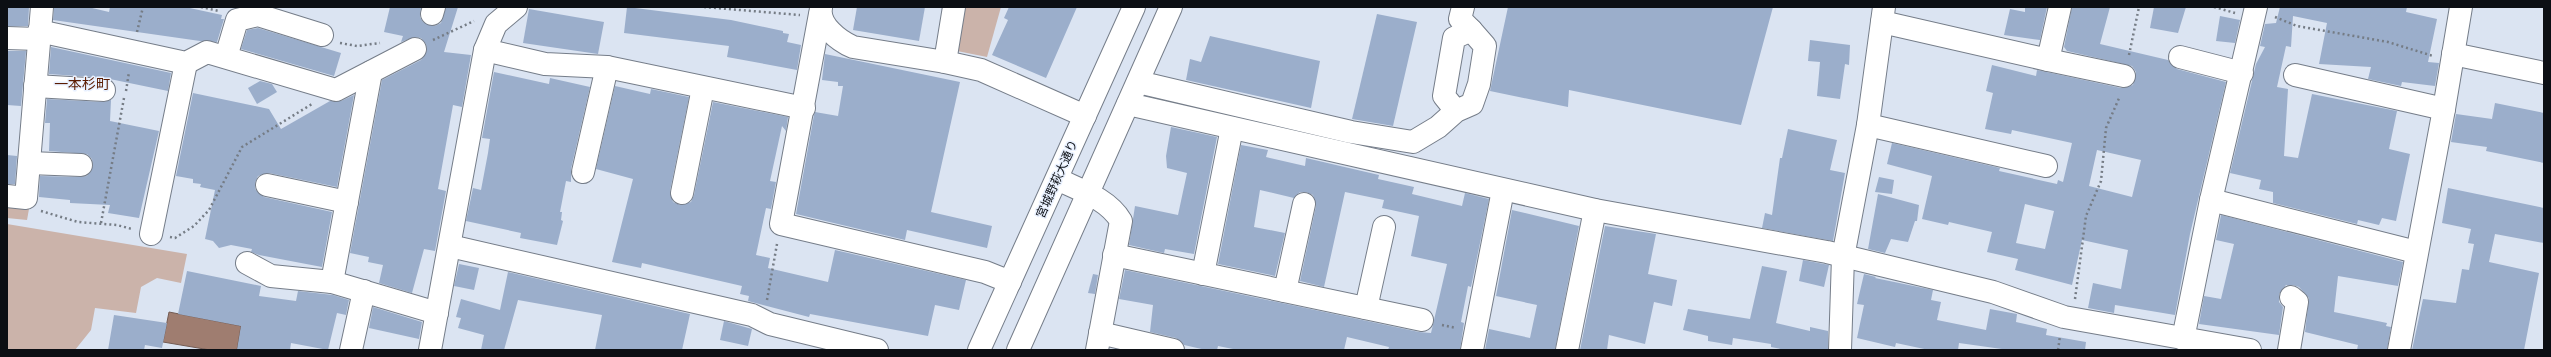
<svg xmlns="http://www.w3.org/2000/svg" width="2551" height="357" font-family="Figtree,'Noto Sans JP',sans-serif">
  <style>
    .green { fill: #cbb3aa }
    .water { fill: #9f7d70; stroke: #735c54 }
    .building { fill: #9baecb; fill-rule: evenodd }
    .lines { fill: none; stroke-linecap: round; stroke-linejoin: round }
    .minor-casing { stroke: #757d89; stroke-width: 24 }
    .path { stroke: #757c85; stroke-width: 2.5; stroke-dasharray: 2 3; stroke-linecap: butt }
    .minor { stroke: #fff; stroke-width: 22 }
    .labels { text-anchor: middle; stroke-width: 3; stroke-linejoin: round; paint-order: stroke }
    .street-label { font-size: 12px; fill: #0c0f14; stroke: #e9f1ff }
    .quarter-label { font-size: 14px; fill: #5a1b00; stroke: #e9f1ff }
  </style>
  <rect width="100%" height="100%" fill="#dbe4f2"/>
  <g class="green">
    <path d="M964,7H1001L987,57L957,51Z"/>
    <path d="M7,206L29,209L27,220L7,218Z"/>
    <path d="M7,224L187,254L181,283L157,278L141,287L136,313L95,308L91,330L75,350H7Z"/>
  </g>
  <path class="water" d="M169,312L241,326L237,350H210L163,342Z"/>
  <g class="building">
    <path d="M7,7H29L28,26H7Z"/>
    <path d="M54,7H88L109,12L110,7H185L222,15L221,19H224L217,42L200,41L53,20Z"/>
    <path d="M390,7H421L420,17L423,22L435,26L441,23L446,7H458L444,52L471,55L462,107L453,105L438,189L446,191L435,251L424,249L412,293L379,283L383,265L368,262L369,257L350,253L382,80L421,60L427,50L426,44L421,38L415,37L401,42L403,36L384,32Z"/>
    <path d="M627,7L731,20L783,31V33L789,34L787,42L801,45L797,70L727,57L729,46L624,33Z"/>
    <path d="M857,7H925L919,41L853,30Z"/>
    <path d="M1009,7H1077L1046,78L992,55L1008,20L1004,18Z"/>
    <path d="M1508,7H1773L1741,125L1569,90L1568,107L1490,91Z"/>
    <path d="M2025,7H2047L2040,40L2004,35L2010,9L2025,12Z"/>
    <path d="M2072,7H2110L2100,44L2168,60L2177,69L2226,82L2190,234L2175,315L2115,305L2114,313L2088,308L2093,283L2121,289L2128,250L2082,240L2072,285L2015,270L2018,259L1987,252L1992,232L1949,222L1948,225L1922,219L1932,176L1887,164L1892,143L2000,168L1999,171L2057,184L2058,180L2063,182L2072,143L2012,130L2011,134L1985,129L1993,93L1986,91L1992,65L2036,76L2037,70L2121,88L2133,85L2136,72L2132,66L2067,51L2064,47ZM2097,150L2141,160L2132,197L2089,186ZM2025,204L2054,211L2045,249L2016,243Z"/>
    <path d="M2154,7H2186L2178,33L2150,28Z"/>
    <path d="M2280,7H2407L2406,12L2437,19L2428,62L2439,63L2435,86L2402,82L2401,86L2368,79L2371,67L2319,64L2327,23L2293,16L2291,47L2286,46L2277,87L2288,89L2284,156L2298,158L2312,94L2397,111L2389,149L2410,154L2396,221L2382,218L2379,225L2358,220L2357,224L2273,203V192L2259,189L2261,180L2230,173L2256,64L2265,47L2260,46L2265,24L2276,23Z"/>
    <path d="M529,9L604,22L598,54L523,43Z"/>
    <path d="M1377,14L1417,22L1393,126L1352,119Z"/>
    <path d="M2220,16L2240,20L2235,43L2216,41Z"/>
    <path d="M258,28L341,53L334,76L241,49L247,30Z"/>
    <path d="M1210,36L1320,61L1311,108L1186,80L1190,59L1201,62Z"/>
    <path d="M1810,40L1850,45L1849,65L1845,64L1840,99L1817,96L1820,62L1808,61Z"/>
    <path d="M51,47L171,73L168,91L105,78L49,74Z"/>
    <path d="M7,51H26L21,106L7,105Z"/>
    <path d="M825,54L960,82L931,212L992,226L987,248L907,230L905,240L796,214L814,115L815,112L838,116L843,86H838V82L822,80Z"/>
    <path d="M494,72L549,84L550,78L590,87L571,169V182L566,181L560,212H562L561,220L563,221L557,245L520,238L521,233L466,221L473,188L481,190L488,153L490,139L482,138Z"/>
    <path d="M260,81L272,84L277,92L257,104L248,88Z"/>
    <path d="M615,86L650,94L651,89L689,97L670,191L673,202L680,205L691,202L694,195L713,102L788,117L786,131L782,126L770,181L776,182L771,209L766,208L756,255L770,258L768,268L828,282L835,250L966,280L959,310L935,305L928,336L810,314L809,317L748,301L749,296L740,294L742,286L642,263L641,268L612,262L633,179L596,169Z"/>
    <path d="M193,93L269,109L281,129L330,101H341L354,95L337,187L269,173L258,176L255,183V189L264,197L332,212L322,267L259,255L251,252L252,249L231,245L219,248L213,241L205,239L215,190L200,187L201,184L193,183V179L176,176Z"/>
    <path d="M47,99L103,102L111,100L110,121L159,131L139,218L108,213L110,205L70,203V200L39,197L40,176L81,177L87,176L93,166L92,159L87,154L49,151L50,123H45Z"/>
    <path d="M2495,103L2544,113V163L2486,151L2487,147L2451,142L2456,114L2492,119Z"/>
    <path d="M1171,127L1217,137L1194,254L1165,249L1164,253L1129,245L1135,206L1178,215L1187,173L1167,168L1166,156Z"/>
    <path d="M1788,129L1837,140L1830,170L1845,173L1833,241L1762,228L1765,213L1772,215L1780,158H1782Z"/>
    <path d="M1241,145L1268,150L1266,157L1305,166L1306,158L1379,175L1378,179L1414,187L1412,194L1462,206L1465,193L1489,199L1471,287L1468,286L1461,322L1464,323L1460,350H1388L1389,347L1347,337L1344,350H1238L1218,346L1217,350H1206L1184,345L1176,338L1150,332L1153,305L1119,299L1125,270L1419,332L1431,333L1447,264L1411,256L1419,216L1382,208L1384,200L1345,192L1324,287L1300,281L1316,206L1313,195L1306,192H1300L1294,198L1260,190L1254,227L1285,233L1275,276L1218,264Z"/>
    <path d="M7,155L17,156L15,184H7Z"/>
    <path d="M1879,177L1894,180L1892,194L1875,192Z"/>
    <path d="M2448,188L2544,208V243L2495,234L2489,262L2539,273L2524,350H2412L2423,299L2456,303L2462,269L2469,270L2474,244L2468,243L2471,229L2442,223Z"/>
    <path d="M1878,194L1919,205L1917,221H1915L1908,242L1891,239L1885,253L1868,249Z"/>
    <path d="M1512,210L1579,226L1555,350H1485L1489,329L1530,338L1537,305L1496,296Z"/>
    <path d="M2221,215L2403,262L2398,286L2338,276L2334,312L2387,323L2386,326L2391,327L2387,350H2357L2358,345L2305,332L2309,298L2299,287L2293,285H2286L2279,294V302L2283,307L2279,335L2199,324L2204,296L2221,299L2234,244L2216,240Z"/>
    <path d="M1605,226L1656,234L1648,274L1677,280L1672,306L1654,302L1645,344L1609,335L1607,350H1580Z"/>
    <path d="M1803,260L1829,265L1824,287L1799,281Z"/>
    <path d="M459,264L479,268L474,290L454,286Z"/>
    <path d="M1762,266L1787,271L1776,323L1810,331V327L1828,331V350H1786L1771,347V344L1733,338L1732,345L1708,341V336L1683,330L1688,309L1750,319Z"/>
    <path d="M187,271L261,286L259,296L296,301L298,291L333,295L349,300L346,315L337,313L328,350L291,343L290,350H237L241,326L178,314Z"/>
    <path d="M508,272L690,314L682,350H595L602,315L518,300L504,350H481L484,335L458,328L461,318L456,317L461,299L500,310Z"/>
    <path d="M1093,274L1098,275L1095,294L1088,293Z"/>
    <path d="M1864,274L1876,277L1875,278L1933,290L1931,300L1941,302L1937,320L1986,330L1990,309L2017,314L2016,322L2047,329L2046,335L2086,342L2085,350H2009L1959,343L1958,350H1929L1896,343L1895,347L1857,338L1864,305L1857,304Z"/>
    <path d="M373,307L422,322L419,339L369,328Z"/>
    <path d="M114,315L167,323L162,348L145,345L144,350H108Z"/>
    <path d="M724,321L752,329L748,346L720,340Z"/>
  </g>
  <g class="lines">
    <defs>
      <g id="minor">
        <path d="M1463,7L1460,19L1471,30"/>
        <path d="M821,8C818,25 839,41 853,47L945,62L981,70L1085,116"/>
        <path d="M432,14L434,7"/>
        <path d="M820,14L781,224L985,272L1010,282"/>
        <path d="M1882,22L2048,60L2060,7"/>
        <path d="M39,31L186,63L207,52L336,90L415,49"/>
        <path d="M7,38L38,39"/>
        <path d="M485,50L545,64L607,67L804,108"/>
        <path d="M2453,54L2544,73"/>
        <path d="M226,57L237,20L258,15L322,35"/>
        <path d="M2180,57L2242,73"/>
        <path d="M2048,60L2124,76"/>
        <path d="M945,62L954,7"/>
        <path d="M2295,75L2444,109"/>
        <path d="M1138,82L1351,132L1413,142L1438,127L1456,111L1472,104L1479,84L1485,46L1471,30L1454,38L1444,96L1456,111"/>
        <path d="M35,86L104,90"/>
        <path d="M1128,104L1595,210L1827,252L1993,292L2064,317L2250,350"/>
        <path d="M1868,125L2046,166"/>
        <path d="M29,163L81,165"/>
        <path d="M583,172L607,67"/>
        <path d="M1057,179C1080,190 1108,199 1121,221L1097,350"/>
        <path d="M267,185L347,202"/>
        <path d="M682,193L703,88"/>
        <path d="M7,196L26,198L42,7"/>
        <path d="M2211,200L2416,252"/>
        <path d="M151,234L186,63"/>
        <path d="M450,246L752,315L770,324L877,350"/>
        <path d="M1114,255L1422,320"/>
        <path d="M247,263L271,276L332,282L437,313"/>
        <path d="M1203,274L1232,128"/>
        <path d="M332,282L371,72"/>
        <path d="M1285,291L1304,204"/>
        <path d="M1366,308L1384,227"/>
        <path d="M1100,333L1173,350"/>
        <path d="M2183,339L2211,200L2256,7"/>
        <path d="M351,350L364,291"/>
        <path d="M430,350L485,50L496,24L516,7"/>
        <path d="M979,350L1134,7"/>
        <path d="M1018,350L1171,7"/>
        <path d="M1472,350L1503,190"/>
        <path d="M1567,350L1595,210"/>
        <path d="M1840,350L1843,257L1868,125L1884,7"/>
        <path d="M2289,350L2297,302L2291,297"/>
        <path d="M2399,350L2444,109L2461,7"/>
      </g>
    </defs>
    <use href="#minor" class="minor-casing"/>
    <g class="path">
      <path d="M201,7L219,11"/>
      <path d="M704,7L800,15"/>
      <path d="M2214,7L2235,13"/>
      <path d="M2275,17L2297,26L2388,42L2433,56"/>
      <path d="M137,32L143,7"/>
      <path d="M433,40L474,21"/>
      <path d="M340,43L357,46L380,43"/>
      <path d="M2129,55L2139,7"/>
      <path d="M126,91L129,72"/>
      <path d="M41,211L78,222L117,225L132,229"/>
      <path d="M101,223L124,98"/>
      <path d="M170,237L175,238L194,226L209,210L242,147L312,104"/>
      <path d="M2075,299L2086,216L2101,181L2106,128L2120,96"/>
      <path d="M767,300L777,244"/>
      <path d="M1442,325L1456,328"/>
      <path d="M2058,350L2060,336"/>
    </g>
    <use href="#minor" class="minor"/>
  </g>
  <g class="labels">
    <g class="street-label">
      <text transform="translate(1057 179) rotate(-66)" y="4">宮城野萩大通り</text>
    </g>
    <g class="quarter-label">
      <text x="82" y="89">一本杉町</text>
    </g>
  </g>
  <rect width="2551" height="357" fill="none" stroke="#0c0f14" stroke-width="16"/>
</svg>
